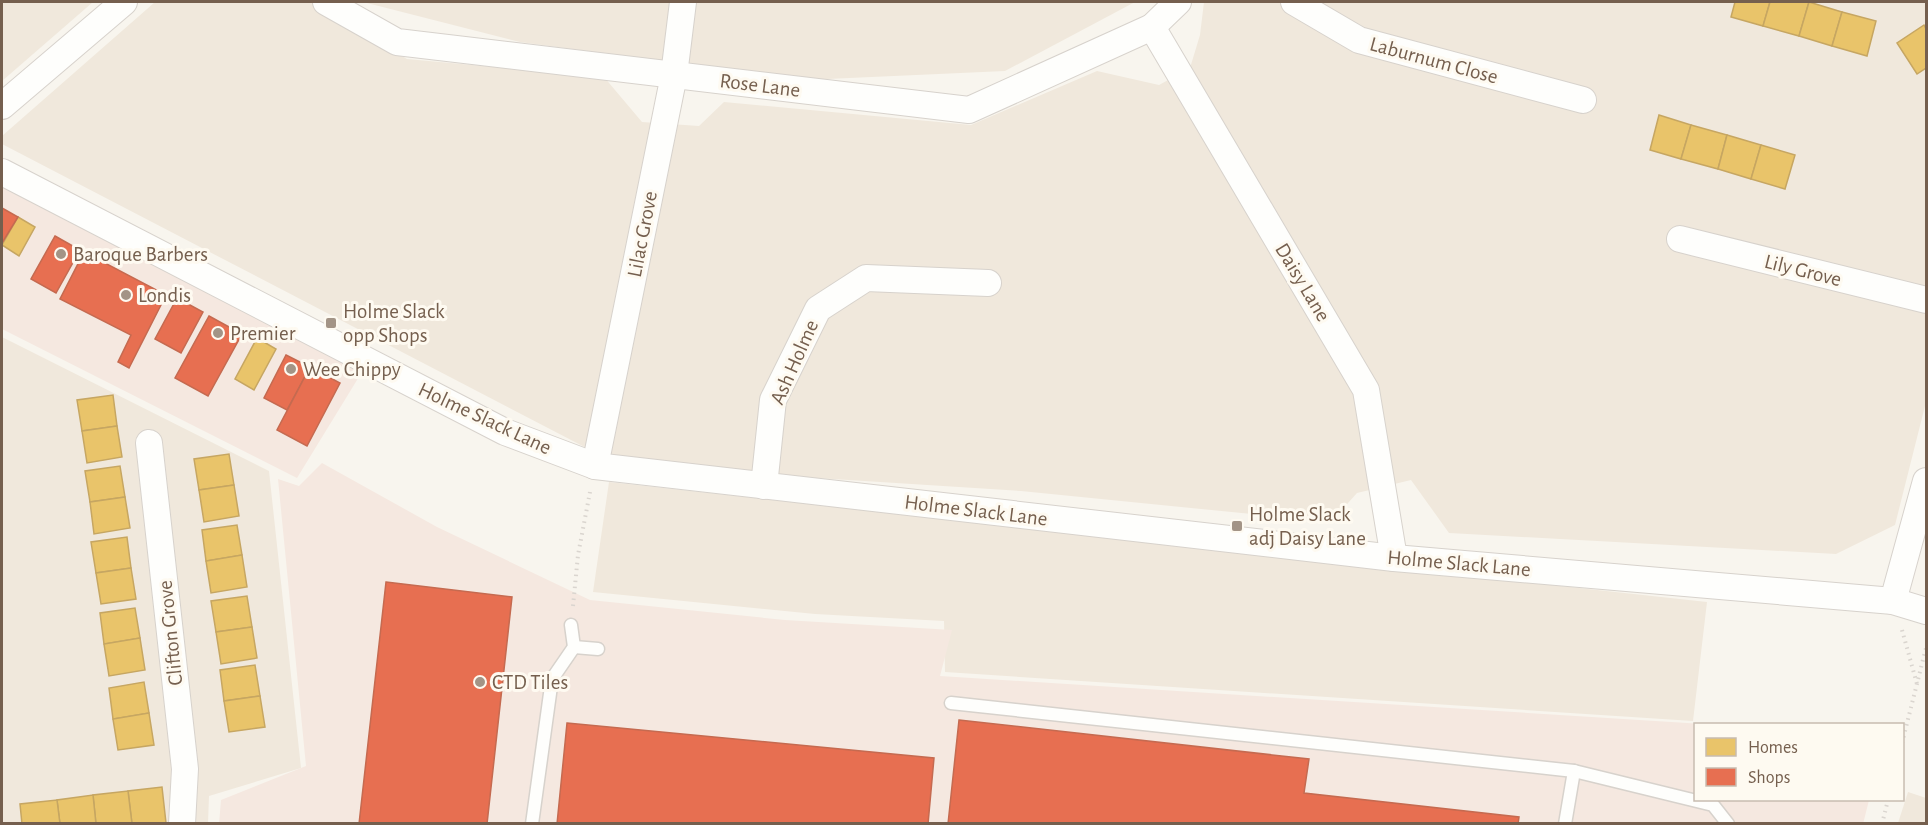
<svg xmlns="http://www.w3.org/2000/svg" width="1928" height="825" font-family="'Alegreya Sans',sans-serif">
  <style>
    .residential { fill: #f0e8dc }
    .commercial { fill: #f5e8e0 }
    .homes { fill: #e9c46a; stroke: #c6a662; stroke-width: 1.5 }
    .shops { fill: #e76f51; stroke: #c56a50; stroke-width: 1.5 }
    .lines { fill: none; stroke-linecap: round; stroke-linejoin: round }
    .service-casing { stroke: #d7d2cc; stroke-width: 15 }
    .minor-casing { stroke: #d7d2cc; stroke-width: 28 }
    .path { stroke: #dad5cf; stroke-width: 4; stroke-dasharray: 1.5 4.5; stroke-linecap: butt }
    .service { stroke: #fefefc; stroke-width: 12 }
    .minor { stroke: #fefefc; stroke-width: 26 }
    .poi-dot { fill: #a39486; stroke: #fefaf1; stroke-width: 2 }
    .labels { text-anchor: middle; stroke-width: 6; stroke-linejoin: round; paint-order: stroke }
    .street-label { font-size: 21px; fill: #755f4e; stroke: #fefaf1 }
    .poi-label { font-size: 21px; fill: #755f4e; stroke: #fefaf1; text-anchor: start }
  </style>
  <rect width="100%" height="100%" fill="#f8f5ee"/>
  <g class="residential">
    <path d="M2,2H93L2,81Z"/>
    <path d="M155,2H312L407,59L604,77L642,122L699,126L724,102L971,125L1097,71L1159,85L1190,68L1200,35L1204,2H1926V402L1895,525L1836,554L1449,533L1411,480L1357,493L1331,522L1021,491L690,470L598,454L2,144V136Z"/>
    <path d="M363,2H1135L1005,71L805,80L520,42Z"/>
    <path d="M2,337L269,471L301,768L209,796L208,823H2Z"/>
    <path d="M609,482L1707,602L1693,721L945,672L944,621L815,614L593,592Z"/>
    <path d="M1908,792L1926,798V823H1898Z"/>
  </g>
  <g class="commercial">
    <path d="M2,180L365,367L297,478L2,329Z"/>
    <path d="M322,463L437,527L590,600L785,620L952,630L940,676L1703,724H1696V800H1869L1863,824H219L221,800L306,766L278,479L299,486Z"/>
  </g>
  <g class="homes">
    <path d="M1735,2H1770L1763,26L1731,17Z"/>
    <path d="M1770,2H1809L1799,36L1763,26Z"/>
    <path d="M1809,2L1842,12L1832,46L1799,36Z"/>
    <path d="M1842,12L1876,21L1867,56L1832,46Z"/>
    <path d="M1924,25L1926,29V68L1917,74L1897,43Z"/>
    <path d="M1659,115L1691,125L1681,159L1650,150Z"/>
    <path d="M1691,125L1727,135L1718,169L1681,159Z"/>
    <path d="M1727,135L1761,145L1751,179L1718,169Z"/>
    <path d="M1761,145L1795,155L1785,189L1751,179Z"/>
    <path d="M18,217L35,227L19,256L2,245Z"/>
    <path d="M257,338L276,349L254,390L235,379Z"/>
    <path d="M113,395L117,426L82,431L77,400Z"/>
    <path d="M117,426L122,457L87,463L82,431Z"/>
    <path d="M229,454L234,485L199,490L194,459Z"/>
    <path d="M120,466L125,497L90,502L85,471Z"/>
    <path d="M234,485L239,516L204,522L199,490Z"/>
    <path d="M125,497L130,528L94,534L90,502Z"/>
    <path d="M237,525L242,555L206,561L202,530Z"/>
    <path d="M127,537L131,568L96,573L91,542Z"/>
    <path d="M242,555L247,587L211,593L206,561Z"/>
    <path d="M131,568L136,599L101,604L96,573Z"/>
    <path d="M247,596L252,627L216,632L211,601Z"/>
    <path d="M135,608L140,638L104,644L100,613Z"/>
    <path d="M252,627L257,658L221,664L216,632Z"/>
    <path d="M140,638L145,670L109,676L104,644Z"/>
    <path d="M255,665L260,696L224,701L220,670Z"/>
    <path d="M144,682L149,713L113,719L109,688Z"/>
    <path d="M260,696L265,727L229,732L224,701Z"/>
    <path d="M149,713L154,745L118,750L113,719Z"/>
    <path d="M162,787L166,823L132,824L128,791Z"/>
    <path d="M128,791L132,824H96L93,795Z"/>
    <path d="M93,795L96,824H60L57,800Z"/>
    <path d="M57,800L60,824H22L20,804Z"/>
  </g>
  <g class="shops">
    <path d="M2,208L18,217L2,243Z"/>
    <path d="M55,236L80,250L56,293L31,279Z"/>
    <path d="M84,252L166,295L129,368L118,362L131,335L60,299Z"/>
    <path d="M177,298L203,312L181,353L155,339Z"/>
    <path d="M209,316L242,334L208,396L175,378Z"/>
    <path d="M286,355L310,367L287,410L264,398Z"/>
    <path d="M310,367L340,383L307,446L277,430Z"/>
    <path d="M386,582L512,597L487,824H359Z"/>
    <path d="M959,720L1309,759L1304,793L1519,817L1518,824H948Z"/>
    <path d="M567,723L934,758L928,824H557Z"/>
  </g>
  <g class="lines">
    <defs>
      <g id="service">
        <path d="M574,647L598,649"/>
        <path d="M951,703L1574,771L1713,805L1728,824"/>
        <path d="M532,824L552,679L574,647L571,625"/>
        <path d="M1565,824L1574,771"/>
      </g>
      <g id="minor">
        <path d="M326,2L397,42L969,110L1152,27L1178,2"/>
        <path d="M1294,2L1359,40L1583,100"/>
        <path d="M1152,27L1366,390L1394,558"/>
        <path d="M2,106L124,2"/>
        <path d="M2,172L505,432L595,466L1394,558L1893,601L1926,611"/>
        <path d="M1680,239L1926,300"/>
        <path d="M149,443L185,769L182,824"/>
        <path d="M595,466L674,75L683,2"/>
        <path d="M764,486L773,400L818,309L866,278L988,283"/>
        <path d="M1893,601L1926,481"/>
      </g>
    </defs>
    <use href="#service" class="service-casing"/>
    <use href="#minor" class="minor-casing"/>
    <g class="path">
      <path d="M573,606L578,555L590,492"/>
      <path d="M1902,630L1917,684"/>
      <path d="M1902,743L1926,648"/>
      <path d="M1882,824L1888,800"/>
    </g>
    <use href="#service" class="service"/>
    <use href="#minor" class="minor"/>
  </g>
  <g class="poi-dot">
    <circle cx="61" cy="254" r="6"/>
    <circle cx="126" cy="295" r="6"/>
    <rect x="325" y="317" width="12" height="12" rx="3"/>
    <circle cx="218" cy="333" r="6"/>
    <circle cx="291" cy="369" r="6"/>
    <rect x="1231" y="520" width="12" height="12" rx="3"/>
    <circle cx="480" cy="682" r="6"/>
  </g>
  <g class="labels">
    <g class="street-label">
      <text transform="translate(1434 60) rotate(15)" y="7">Laburnum Close</text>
      <text transform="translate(760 85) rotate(7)" y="7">Rose Lane</text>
      <text transform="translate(642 234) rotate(-79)" y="7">Lilac Grove</text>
      <text transform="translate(1803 270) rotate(14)" y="7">Lily Grove</text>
      <text transform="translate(1303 282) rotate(59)" y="7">Daisy Lane</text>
      <text transform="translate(794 362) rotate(-66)" y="7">Ash Holme</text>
      <text transform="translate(485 418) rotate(25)" y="7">Holme Slack Lane</text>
      <text transform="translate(976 510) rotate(7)" y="7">Holme Slack Lane</text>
      <text transform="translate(1459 563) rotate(5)" y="7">Holme Slack Lane</text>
      <text transform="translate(170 633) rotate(-96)" y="7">Clifton Grove</text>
    </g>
    <g class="poi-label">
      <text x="73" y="261">Baroque Barbers</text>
      <text x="138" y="302">Londis</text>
      <text x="343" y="318">Holme Slack<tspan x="343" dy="24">opp Shops</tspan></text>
      <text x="230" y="340">Premier</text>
      <text x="303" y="376">Wee Chippy</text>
      <text x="1249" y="521">Holme Slack<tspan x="1249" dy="24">adj Daisy Lane</tspan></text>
      <text x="492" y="689">CTD Tiles</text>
    </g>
  </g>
  <rect width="1928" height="825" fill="none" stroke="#755f4e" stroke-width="6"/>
  <rect x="1694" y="723" width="210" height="78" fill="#fefaf1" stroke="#c7bcb0" stroke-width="1.5"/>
  <rect x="1706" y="738" width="30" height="18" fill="#e9c46a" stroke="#c7bcb0" stroke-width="1.5"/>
  <text x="1748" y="753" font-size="18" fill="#755f4e">Homes</text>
  <rect x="1706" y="768" width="30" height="18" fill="#e76f51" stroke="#c7bcb0" stroke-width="1.5"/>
  <text x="1748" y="783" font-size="18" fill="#755f4e">Shops</text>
</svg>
